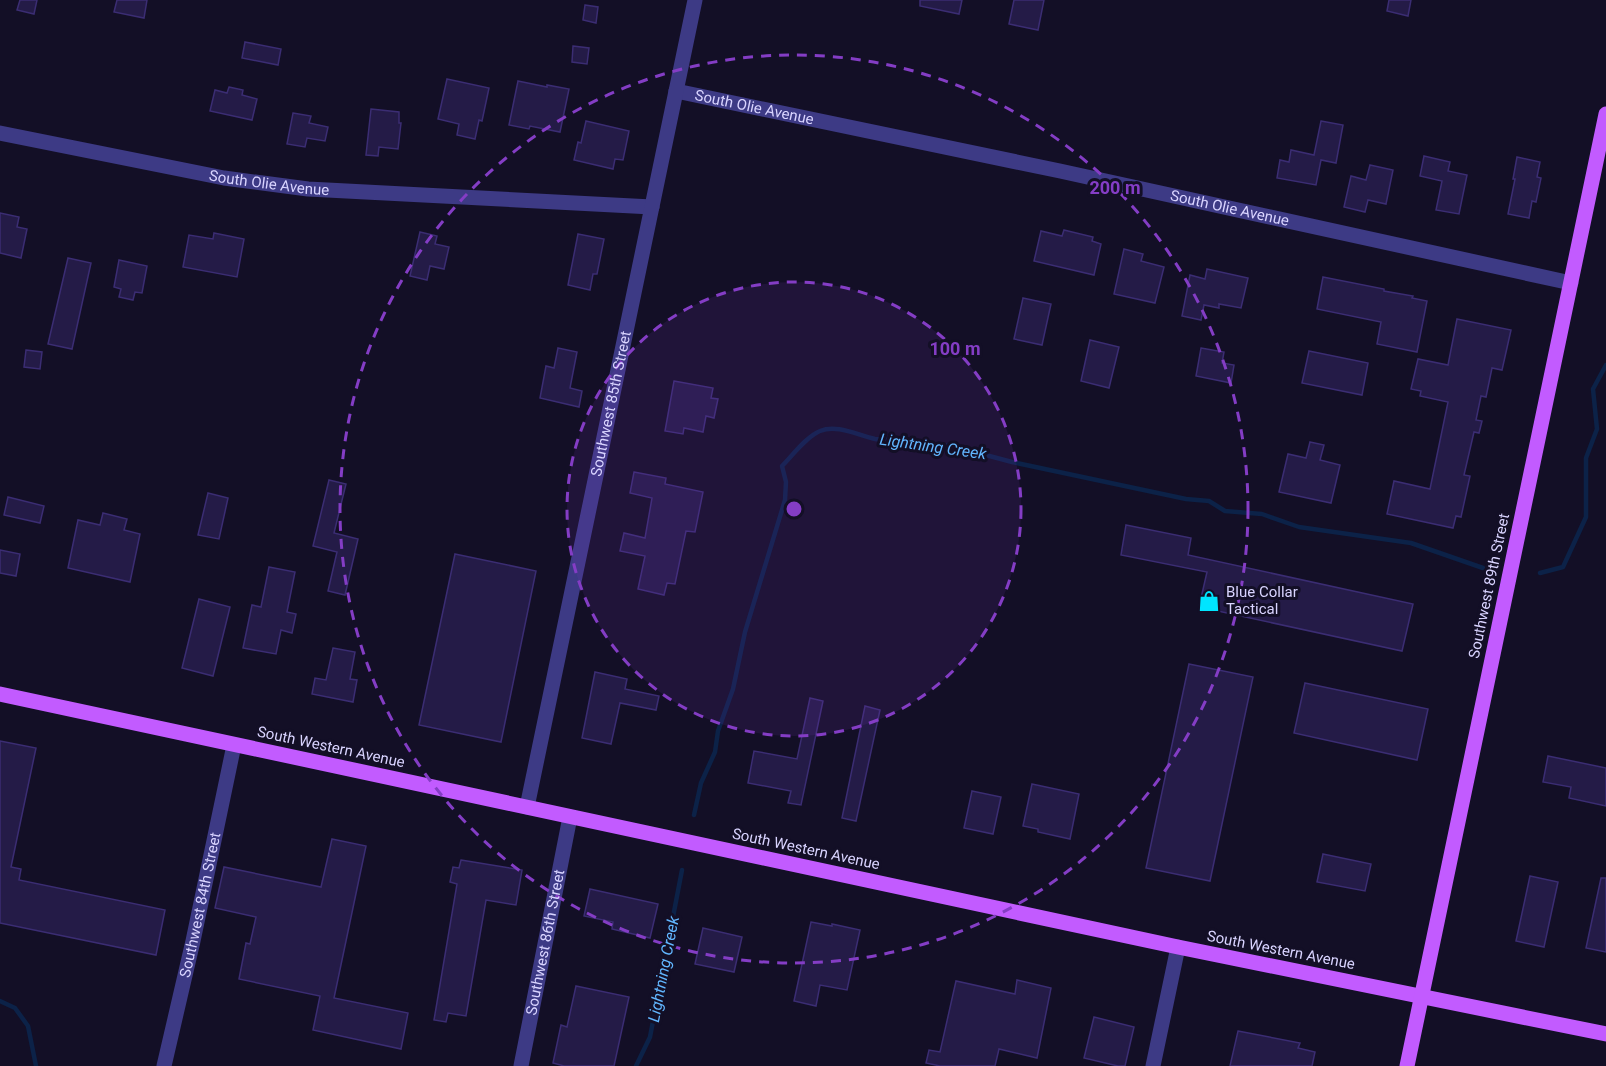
<svg xmlns="http://www.w3.org/2000/svg" width="1606" height="1066" font-family="Roboto,sans-serif">
  <style>
    .lines { fill: none; stroke-linecap: round; stroke-linejoin: round }
    .stream { stroke: #0c2248; stroke-width: 4.5 }
    .building { fill: #241b47; stroke: #3b2d73; stroke-width: 1.5 }
    .minor { stroke: #3d3a85; stroke-width: 15 }
    .major { stroke: #c25bff; stroke-width: 15 }
    .ring { fill: none; stroke: #843dc5; stroke-width: 3; stroke-dasharray: 10 8 }
    .labels { text-anchor: middle; stroke-width: 6; stroke-linejoin: round; paint-order: stroke }
    .street-label { font-size: 15px; fill: #d9d4ff; stroke: #130f26 }
    .poi-label { font-size: 15px; fill: #d9d4ff; stroke: #130f26; text-anchor: start }
    .water-label { font-size: 16px; font-style: italic; fill: #62b6ff; stroke: #130f26 }
    .centre { fill: #843dc5; stroke: #130f26; stroke-width: 3 }
    .ring-label { font-size: 18px; text-anchor: middle; font-weight: bold; fill: #843dc5; stroke: #130f26; stroke-width: 6; stroke-linejoin: round; paint-order: stroke }
  </style>
  <rect width="100%" height="100%" fill="#130f26"/>
  <g class="lines">
    <g class="stream">
      <path d="M1540,573L1563,567L1586,517V458L1597,429L1593,389L1606,365"/>
      <path d="M694,815L701,783L715,752L718,731L733,689L745,632L785,500L786,482L782,466C792,456 807,436 820,431C837,424 857,435 875,439C881,440 887,439 893,440C913,442 928,453 948,445L1012,462L1186,499L1209,501L1225,511L1262,514L1299,527L1411,543L1483,568"/>
      <path d="M0,1001L15,1008L28,1026L36,1066"/>
      <path d="M636,1066L650,1037L682,870"/>
    </g>
  </g>
  <g class="building">
    <path d="M20,0H37L34,14L17,10Z"/>
    <path d="M117,0H147L144,18L114,12Z"/>
    <path d="M920,0H962L959,14L920,6Z"/>
    <path d="M1014,0H1044L1038,30L1009,24Z"/>
    <path d="M1389,0H1411L1408,16L1387,11Z"/>
    <path d="M585,5L598,7L596,23L583,20Z"/>
    <path d="M245,42L281,49L278,65L242,58Z"/>
    <path d="M573,46L589,48L587,64L572,62Z"/>
    <path d="M447,79L489,88L482,121L479,120L475,139L457,135L459,124L438,119Z"/>
    <path d="M518,81L547,87V85L569,89L560,132L530,126L529,129L509,125Z"/>
    <path d="M229,87L243,90L242,95L257,99L252,120L210,111L215,90L227,93Z"/>
    <path d="M371,109L399,112V123H401L398,149L379,147L378,156L366,155Z"/>
    <path d="M293,113L311,116L309,123L328,127L325,141L307,138L305,147L287,144Z"/>
    <path d="M586,121L629,131L623,160L615,159L613,169L574,160L578,142L581,143Z"/>
    <path d="M1321,121L1343,125L1336,163L1321,160L1316,185L1277,178L1280,160L1289,162L1291,150L1314,155Z"/>
    <path d="M1424,156L1450,162L1448,171L1467,175L1459,214L1436,210L1442,181L1420,176Z"/>
    <path d="M1517,157L1540,162L1537,177L1541,178L1536,202L1532,201L1529,218L1508,214L1515,179H1513Z"/>
    <path d="M1370,165L1393,170L1386,204L1368,200L1365,212L1344,207L1351,176L1366,180Z"/>
    <path d="M0,213L19,217L17,227L27,229L21,258L0,253Z"/>
    <path d="M1064,230L1093,237L1092,241L1101,244L1094,275L1034,261L1041,231L1062,236Z"/>
    <path d="M420,232L437,236L435,244L449,247L444,269L430,266L427,280L410,276Z"/>
    <path d="M214,233L244,239L237,277L183,267L189,235L213,239Z"/>
    <path d="M578,234L604,239L597,274H593L590,290L568,285Z"/>
    <path d="M1124,249L1143,254L1141,261L1164,267L1155,303L1114,294Z"/>
    <path d="M68,258L91,263L72,349L48,344Z"/>
    <path d="M119,260L147,266L142,293L135,292L133,300L119,297L121,289L114,287Z"/>
    <path d="M1207,269L1248,278L1241,308L1219,304V308L1204,305L1201,320L1182,316L1190,275L1205,279Z"/>
    <path d="M1323,277L1384,289V291L1413,296L1412,298L1427,301L1417,352L1377,344L1381,322L1317,309Z"/>
    <path d="M1023,298L1051,304L1042,345L1014,339Z"/>
    <path d="M1457,319L1511,330L1502,370L1492,368L1486,397L1481,396L1476,420L1482,421L1479,433L1474,432L1464,475L1470,476L1461,517L1456,516L1453,528L1387,514L1394,481L1430,489L1448,402L1420,396L1421,391L1411,389L1418,359L1448,365Z"/>
    <path d="M1090,340L1119,347L1109,388L1081,381Z"/>
    <path d="M558,348L577,352L570,388L582,391L579,407L540,398L546,366L554,368Z"/>
    <path d="M1201,348L1224,352L1222,363L1234,365L1231,383L1196,376Z"/>
    <path d="M26,350L42,352L40,369L24,367Z"/>
    <path d="M1309,351L1368,363L1362,395L1302,383Z"/>
    <path d="M674,381L713,388L711,398L718,399L714,418L706,416L703,432L684,428L683,434L665,431Z"/>
    <path d="M1310,442L1324,445L1320,460L1340,465L1331,503L1279,492L1288,454L1306,458Z"/>
    <path d="M634,472L666,478L665,484L703,492L695,532L686,531L675,584L667,583L664,595L638,589L645,556L620,551L624,533L645,538L652,498L630,493Z"/>
    <path d="M329,480L346,484L334,533L358,539L345,595L328,591L337,552L313,546Z"/>
    <path d="M208,493L228,498L219,539L198,535Z"/>
    <path d="M8,497L44,506L40,523L4,515Z"/>
    <path d="M103,513L127,519L124,530L140,534L130,582L68,568L78,520L100,525Z"/>
    <path d="M1126,525L1191,538L1188,555L1413,604L1402,651L1199,607L1207,572L1121,555Z"/>
    <path d="M0,550L20,554L16,576L0,573Z"/>
    <path d="M455,554L536,571L501,742L419,725Z"/>
    <path d="M269,567L295,572L287,612L296,614L292,633L281,630L276,654L243,648L252,605L261,607Z"/>
    <path d="M199,599L230,607L213,676L182,668Z"/>
    <path d="M333,648L355,652L350,679L357,680L353,702L312,694L315,678L326,680Z"/>
    <path d="M1189,664L1253,677L1210,881L1146,868Z"/>
    <path d="M595,672L627,679L625,689L659,696L656,710L620,703L611,744L582,738Z"/>
    <path d="M1305,683L1428,709L1417,760L1294,733Z"/>
    <path d="M810,698L823,701L801,805L788,803L791,791L748,783L754,751L797,759Z"/>
    <path d="M865,706L880,710L856,821L842,818Z"/>
    <path d="M0,741L36,748L11,867L21,869L19,880L165,910L156,955L0,923Z"/>
    <path d="M1548,756L1606,768V806L1569,798L1571,787L1543,782Z"/>
    <path d="M1032,784L1079,794L1070,839L1038,832V829L1023,826Z"/>
    <path d="M972,791L1001,797L993,834L964,828Z"/>
    <path d="M332,839L366,846L334,998L408,1013L401,1049L313,1030L320,996L239,979L246,943L250,944L256,917L215,908L224,867L321,887Z"/>
    <path d="M1323,854L1371,864L1365,891L1317,882Z"/>
    <path d="M461,860L522,870L516,905L486,900L466,1016L448,1013L446,1022L434,1020L457,884L450,882L453,867L459,868Z"/>
    <path d="M1530,876L1558,882L1544,947L1516,941Z"/>
    <path d="M1601,878H1606V952L1586,948Z"/>
    <path d="M590,889L658,904L650,938L612,929L613,922L584,916Z"/>
    <path d="M811,922L832,926V924L860,930L847,990L820,985L816,1006L794,1001Z"/>
    <path d="M703,928L742,937L734,972L695,964Z"/>
    <path d="M1017,980L1051,988L1037,1058L999,1049L995,1066H940L926,1063L929,1050L940,1052L956,981L1015,994Z"/>
    <path d="M576,986L629,997L614,1066H564L553,1063L561,1025L567,1027Z"/>
    <path d="M1094,1017L1134,1027L1125,1066H1118L1084,1058Z"/>
    <path d="M1238,1031L1300,1043L1298,1048L1315,1052L1312,1066H1230Z"/>
  </g>
  <g class="lines">
    <g class="minor">
      <path id="s1" d="M676,91L1060,171L1571,283"/>
      <path id="s2" d="M0,133L224,178L308,189L652,207"/>
      <path id="s3" d="M527,807L695,0"/>
      <path id="s4" d="M164,1066L193,941L234,745"/>
      <path id="s5" d="M521,1066L570,817"/>
      <path d="M1153,1066L1178,947"/>
    </g>
    <g class="major">
      <path d="M0,694L1178,947L1606,1034"/>
      <path d="M1407,1066L1606,114"/>
    </g>
  </g>
  <circle cx="794" cy="509" r="227" fill="#843dc5" fill-opacity=".12"/>
  <g class="ring">
    <circle cx="794" cy="509" r="227"/>
    <circle cx="794" cy="509" r="454"/>
  </g>
  <defs>
    <symbol id="shop-bare" viewBox="-9 -9 18 18"><path d="M-5-2.5h2.3a2.7 3.5 0 0 1 5.4 0H5L5.5 6h-11ZM-1.5-2.5h3a1.5 2.3 0 0 0-3 0Z" fill="#00e5ff" stroke="#130f26" stroke-width="2.5" paint-order="stroke"/></symbol>
  </defs>
  <g fill-rule="evenodd">
    <use href="#shop-bare" x="1194" y="586" width="30" height="30"/>
  </g>
  <g class="labels">
    <g class="street-label">
      <text dy="5" stroke="none"><textPath href="#s1" startOffset="80">South Olie Avenue</textPath></text>
      <text dy="5" stroke="none"><textPath href="#s2" startOffset="274">South Olie Avenue</textPath></text>
      <text dy="5" stroke="none"><textPath href="#s1" startOffset="566">South Olie Avenue</textPath></text>
      <text dy="5" stroke="none"><textPath href="#s3" startOffset="412">Southwest 85th Street</textPath></text>
      <text transform="translate(1489 586) rotate(-78)" y="5">Southwest 89th Street</text>
      <text transform="translate(331 747) rotate(12)" y="5">South Western Avenue</text>
      <text transform="translate(806 849) rotate(12)" y="5">South Western Avenue</text>
      <text dy="5" stroke="none"><textPath href="#s4" startOffset="165">Southwest 84th Street</textPath></text>
      <text dy="5" stroke="none"><textPath href="#s5" startOffset="126">Southwest 86th Street</textPath></text>
      <text transform="translate(1281 950) rotate(11)" y="5">South Western Avenue</text>
    </g>
    <g class="poi-label">
      <text x="1226" y="597">Blue Collar<tspan x="1226" dy="17">Tactical</tspan></text>
    </g>
    <g class="water-label">
      <text transform="translate(933 446) rotate(8)" y="6">Lightning Creek</text>
      <text transform="translate(663 969) rotate(-79)" y="6">Lightning Creek</text>
    </g>
  </g>
  <circle cx="794" cy="509" r="9" class="centre"/>
  <g class="ring-label">
    <text x="1115" y="194">200 m</text>
    <text x="955" y="355">100 m</text>
  </g>
</svg>
